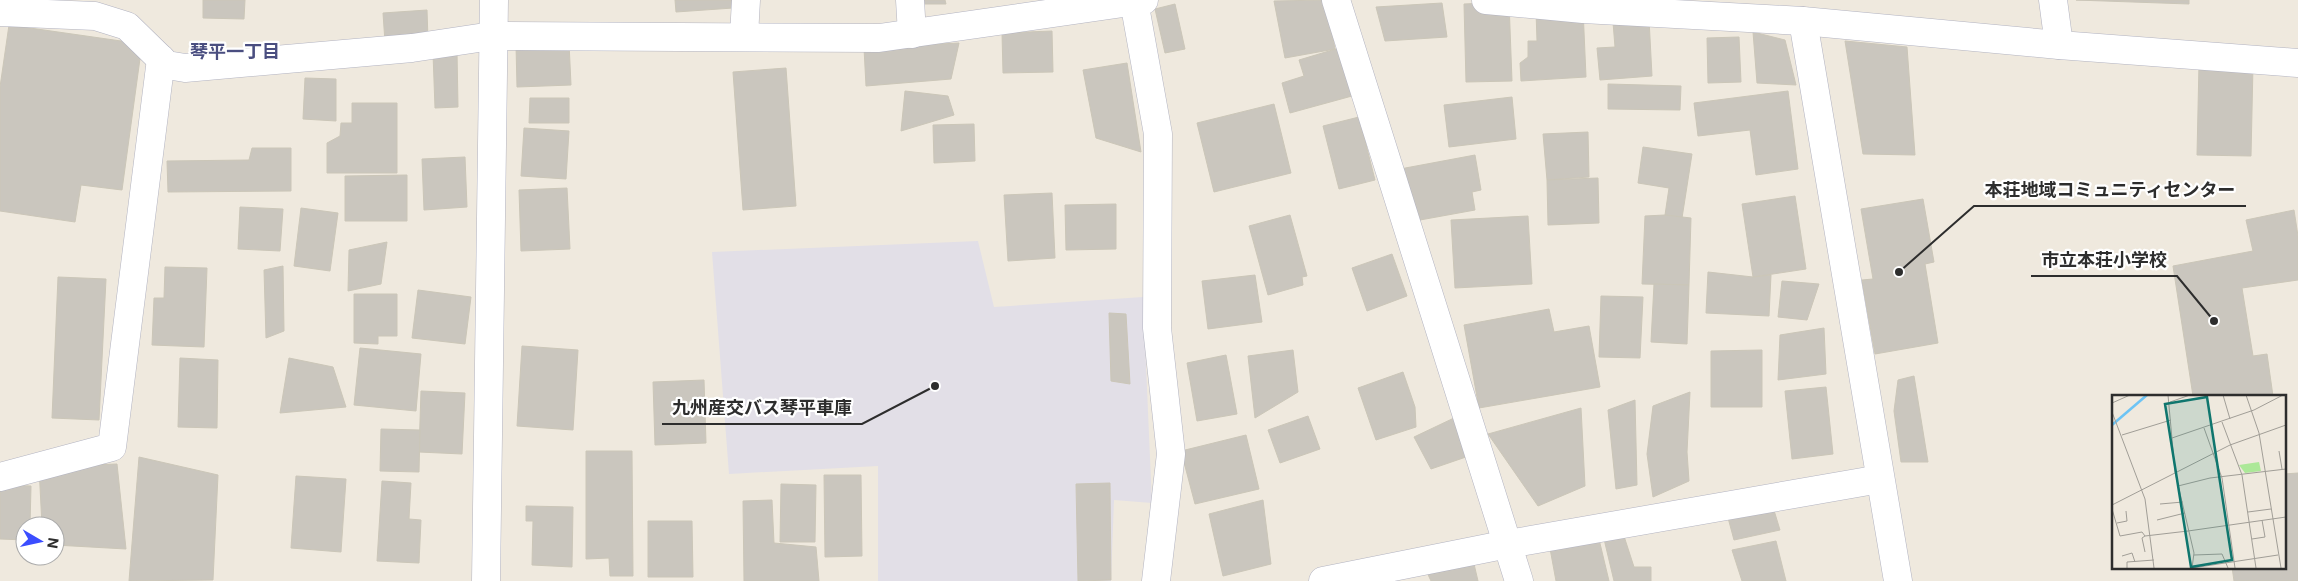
<svg xmlns="http://www.w3.org/2000/svg" width="2298" height="581" font-family="Inter,'Noto Sans JP',sans-serif">
  <style>
    .industrial { fill: #e2dfe7 }
    .building { fill: #cac6be; stroke: #cbc6b8 }
    .lines { fill: none; stroke-linecap: round; stroke-linejoin: round }
    .minor-casing { stroke: #b2b3c1; stroke-width: 29 }
    .minor { stroke: #fff; stroke-width: 28 }
    .labels { text-anchor: middle; stroke-width: 4.5; stroke-linejoin: round; paint-order: stroke }
    .neighbourhood-label { font-size: 18px; font-weight: bold; fill: #4a4e80; stroke: #fff }
    .inset-river { fill: none; stroke: #6dc4f5; stroke-width: 2.5 }
    .inset-road { fill: none; stroke: #a19e97; stroke-width: 1 }
    .view { fill: #0f766e; fill-opacity: 0.15; stroke: #0f766e; stroke-width: 2.5 }
    .inset-edge { fill: none; stroke: #2d2d2d; stroke-width: 2.5 }
    .leader { fill: none; stroke: #2d2d2d; stroke-width: 2 }
    .callout-dot { fill: #2d2d2d; stroke: #fff; stroke-width: 2 }
    .callout-label { font-size: 18px; text-anchor: middle; font-weight: bold; fill: #2d2d2d; stroke: #fff; stroke-width: 4.5; stroke-linejoin: round; paint-order: stroke }
  </style>
  <rect width="100%" height="100%" fill="#efe9de"/>
  <path class="industrial" d="M978,241L994,307L1143,297L1152,503L1114,500L1111,581H878V466L729,474L712,252Z"/>
  <g class="building">
    <path d="M203,0H245L244,19L203,18Z"/>
    <path d="M675,0H733V8L676,12Z"/>
    <path d="M923,0H945L946,4H923Z"/>
    <path d="M1326,0L1335,49L1285,58L1274,1Z"/>
    <path d="M2076,0H2189V4Z"/>
    <path d="M1509,2L1512,81L1466,82L1464,4Z"/>
    <path d="M1442,3L1447,37L1385,41L1376,7Z"/>
    <path d="M1175,4L1185,49L1165,53L1155,9Z"/>
    <path d="M1583,9L1586,77L1521,81L1520,63L1528,57V41H1537L1536,11Z"/>
    <path d="M427,10L428,40L385,42L383,13Z"/>
    <path d="M1649,19L1652,76L1600,80L1597,48L1615,47L1613,22Z"/>
    <path d="M9,25L142,44L122,190L81,185L75,222L0,211V87Z"/>
    <path d="M1052,31L1053,72L1003,73L1002,33Z"/>
    <path d="M1753,32L1785,40L1796,85L1757,83Z"/>
    <path d="M1739,37L1741,82L1708,83L1707,38Z"/>
    <path d="M1845,41L1907,47L1915,155L1863,154Z"/>
    <path d="M569,43L571,85L517,87L516,45Z"/>
    <path d="M959,43L951,79L866,86L864,48Z"/>
    <path d="M1339,48L1352,96L1290,113L1282,83L1304,76L1299,60Z"/>
    <path d="M457,52L458,107L435,108L433,53Z"/>
    <path d="M1127,63L1141,152L1096,138L1083,70Z"/>
    <path d="M2199,64L2253,65L2251,156L2197,155Z"/>
    <path d="M786,68L796,206L743,210L733,72Z"/>
    <path d="M305,78L336,79V121L303,119Z"/>
    <path d="M1608,84L1681,86L1680,110L1608,109Z"/>
    <path d="M905,91L948,96L954,115L901,131Z"/>
    <path d="M1788,91L1798,169L1756,175L1750,130L1698,136L1694,103Z"/>
    <path d="M1512,97L1516,139L1449,147L1444,105Z"/>
    <path d="M530,98H569V123H529Z"/>
    <path d="M352,103H397V173H327V143L340,136L341,123H352Z"/>
    <path d="M1274,104L1291,173L1214,192L1197,123Z"/>
    <path d="M1359,117L1375,180L1339,189L1323,126Z"/>
    <path d="M974,124L975,161L934,163L933,125Z"/>
    <path d="M524,128L569,131L566,179L521,176Z"/>
    <path d="M1588,132L1589,177L1547,180L1543,134Z"/>
    <path d="M1643,147L1692,154L1682,218L1665,215L1669,188L1638,183Z"/>
    <path d="M252,148H291V191L168,192L167,161L249,160Z"/>
    <path d="M1475,155L1481,190L1472,192L1475,210L1409,222L1400,169Z"/>
    <path d="M465,157L467,207L424,210L422,159Z"/>
    <path d="M407,175V221H345V176Z"/>
    <path d="M1598,178L1599,223L1548,225L1547,180Z"/>
    <path d="M567,188L570,249L521,251L519,190Z"/>
    <path d="M1052,193L1055,258L1008,261L1004,195Z"/>
    <path d="M1795,196L1806,269L1753,277L1742,204Z"/>
    <path d="M1923,199L1934,262L1925,264L1938,343L1875,354L1862,280L1873,279L1861,209Z"/>
    <path d="M1116,204V249L1066,250L1065,205Z"/>
    <path d="M240,207L283,209L280,251L238,249Z"/>
    <path d="M301,208L338,213L330,271L294,266Z"/>
    <path d="M2294,210L2298,236V280L2242,288L2253,356L2267,354L2273,396H2193L2173,266L2253,251L2246,220Z"/>
    <path d="M1290,215L1307,276L1302,277L1303,285L1268,295L1249,226Z"/>
    <path d="M1665,215L1691,218L1689,285L1642,284L1645,216Z"/>
    <path d="M1528,216L1532,284L1455,288L1451,220Z"/>
    <path d="M387,242L381,284L348,291L349,250Z"/>
    <path d="M1392,254L1407,296L1367,311L1352,268Z"/>
    <path d="M283,266L284,331L266,338L264,270Z"/>
    <path d="M165,267L207,268L204,347L152,345L154,298H164Z"/>
    <path d="M1708,272L1753,277L1771,275L1769,316L1706,313Z"/>
    <path d="M1255,275L1262,322L1208,329L1202,281Z"/>
    <path d="M58,277L106,279L99,420L52,418Z"/>
    <path d="M1782,281L1819,284L1807,320L1778,317Z"/>
    <path d="M1654,284L1689,285L1687,344L1651,342Z"/>
    <path d="M418,290L471,297L465,344L412,338Z"/>
    <path d="M354,294H397V336H378V344L354,343Z"/>
    <path d="M1601,296L1643,297L1640,358L1599,357Z"/>
    <path d="M1549,309L1554,332L1589,326L1600,387L1479,408L1464,325Z"/>
    <path d="M1109,313L1126,314L1130,384L1111,381Z"/>
    <path d="M1824,328L1826,374L1778,380L1780,335Z"/>
    <path d="M522,346L578,350L573,430L517,426Z"/>
    <path d="M360,348L421,354L416,411L354,405Z"/>
    <path d="M1293,350L1298,392L1255,418L1248,356Z"/>
    <path d="M1762,350V407H1711V351Z"/>
    <path d="M1226,355L1237,414L1197,421L1187,363Z"/>
    <path d="M180,358L218,360L217,428L178,427Z"/>
    <path d="M289,358L333,367L346,407L280,413Z"/>
    <path d="M1403,372L1415,407L1416,427L1376,440L1358,388Z"/>
    <path d="M1914,376L1928,462H1901L1894,411L1898,380Z"/>
    <path d="M704,380L706,443L655,445L653,382Z"/>
    <path d="M1826,387L1833,454L1792,459L1785,391Z"/>
    <path d="M421,391L465,393L462,454L419,452Z"/>
    <path d="M1690,392L1687,452L1689,481L1653,497L1647,454L1653,406Z"/>
    <path d="M1635,400L1637,485L1616,489L1608,410Z"/>
    <path d="M1581,408L1585,486L1538,506L1488,434Z"/>
    <path d="M1308,416L1320,449L1280,463L1268,430Z"/>
    <path d="M1454,418L1466,457L1431,469L1414,437Z"/>
    <path d="M381,429L420,430L419,472L380,471Z"/>
    <path d="M1246,435L1259,489L1195,504L1181,451Z"/>
    <path d="M586,451H632L633,576H610L609,558L586,559Z"/>
    <path d="M139,457L218,475L213,580L129,581Z"/>
    <path d="M117,464L126,549L55,545V526H42L39,467Z"/>
    <path d="M2298,473V581H2234L2232,567H2284V474Z"/>
    <path d="M824,475H861L862,556L825,557Z"/>
    <path d="M296,476L346,479L341,552L291,548Z"/>
    <path d="M382,481L411,483L409,519L421,520L419,563L377,561Z"/>
    <path d="M1110,483L1111,580L1078,581L1076,484Z"/>
    <path d="M781,484L816,485L815,542H780Z"/>
    <path d="M0,485L31,486L30,526H25V540L0,539Z"/>
    <path d="M772,500L774,543L816,547L819,581H744L743,501Z"/>
    <path d="M1263,500L1271,564L1223,576L1209,514Z"/>
    <path d="M526,506L573,507L572,567L532,565L533,521H526Z"/>
    <path d="M1773,507L1780,530L1734,540L1727,514Z"/>
    <path d="M648,521H692L693,577H648Z"/>
    <path d="M1622,530L1634,567H1651V581H1614L1604,539Z"/>
    <path d="M1598,535L1609,581H1556L1549,543Z"/>
    <path d="M1776,541L1786,581H1742L1732,550Z"/>
    <path d="M1474,564L1478,581H1431L1425,568Z"/>
  </g>
  <g class="lines">
    <defs>
      <g id="minor">
        <path d="M910,0L912,34"/>
        <path d="M1336,0L1519,581"/>
        <path d="M1486,0L1583,9L1803,21L2059,45L2298,63"/>
        <path d="M2053,0L2059,45"/>
        <path d="M1134,1L1158,134L1157,328L1171,454L1156,581"/>
        <path d="M0,12L95,16L127,26L167,65L185,68L412,48L492,36L879,38L1144,0"/>
        <path d="M1803,21L1898,581"/>
        <path d="M744,36L746,0"/>
        <path d="M0,477L112,447L161,59"/>
        <path d="M486,581L494,0"/>
        <path d="M1323,581L1508,544L1880,479"/>
      </g>
    </defs>
    <use href="#minor" class="minor-casing"/>
    <use href="#minor" class="minor"/>
  </g>
  <g class="labels">
    <g class="neighbourhood-label">
      <text x="235" y="58">琴平一丁目</text>
    </g>
  </g>
  <g transform="translate(2112 395)">
    <rect width="174" height="174" fill="#efe9de"/>
    <path d="M147,67L149,76L133,78L127,70Z" fill="#ace898"/>
    <path class="inset-river" d="M0,30L35,0"/>
    <path class="inset-road" d="M56,0L63,77L82,158L80,173M111,0L118,24M134,0L147,38L169,173M58,7L78,0M0,8L18,0M0,17L33,104L42,173M110,27L130,80L144,173M92,33L110,83L123,173M10,40L59,25M60,43L142,15L171,0M167,56L170,74M66,91L98,83L174,74M48,109L71,107M0,110L118,50L174,30M0,114L8,141L30,137L33,141L76,136L174,122M136,117L159,114M45,125L73,118M5,128L15,126L14,116M140,144L153,142L150,125M33,157L30,143L33,141M82,160L110,159L116,173M10,161L20,158L23,167M15,173V167L42,165M80,173L166,160"/>
    <path class="view" d="M95,2L120,165L79,172L53,9Z"/>
    <rect width="174" height="174" class="inset-edge"/>
  </g>
  <path class="leader" d="M1899 272L1974 206H2246M2214 321L2177 276H2031M935 386L862 424H662"/>
  <g class="callout-dot">
    <circle cx="1899" cy="272" r="5"/>
    <circle cx="2214" cy="321" r="5"/>
    <circle cx="935" cy="386" r="5"/>
  </g>
  <g class="callout-label">
    <text x="2110" y="196">本荘地域コミュニティセンター</text>
    <text x="2104" y="266">市立本荘小学校</text>
    <text x="762" y="414">九州産交バス琴平車庫</text>
  </g>
  <g transform="translate(40 541) rotate(99)"><circle r="24" fill="#ffffff" stroke="#ababab"/>
  <path d="M0-4L9 19L0 12L-9 19Z" fill="#3b4dff"/>
  <text y="-8" font-size="14" font-weight="bold" text-anchor="middle" fill="#2d2d2d">N</text>
  </g>
</svg>
